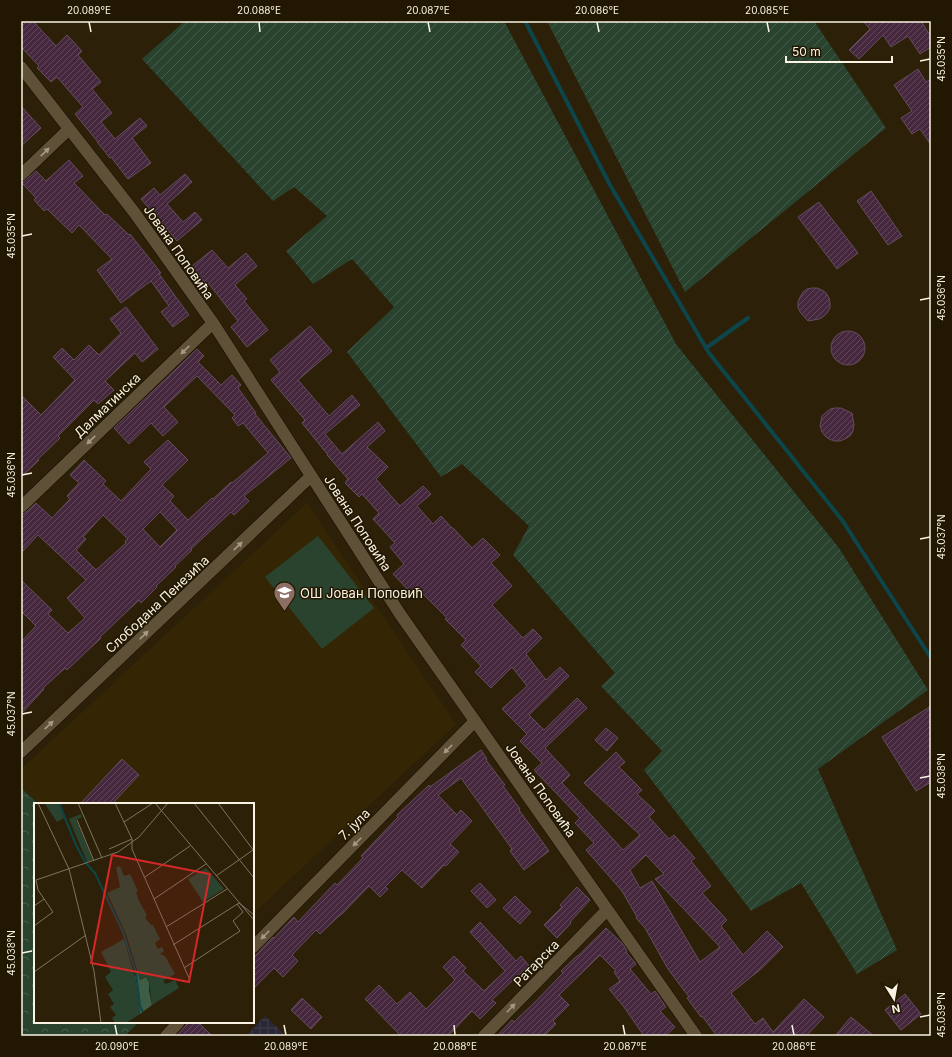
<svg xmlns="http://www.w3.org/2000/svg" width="952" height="1057" font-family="Inter,sans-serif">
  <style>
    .built { fill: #342605 }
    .industrial { fill: url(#industrial-grid) }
    .grass { fill: #29432f }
    .park { fill: url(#park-crowns) }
    .garden { fill: url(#garden-furrows) }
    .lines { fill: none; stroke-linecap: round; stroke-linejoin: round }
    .stream { stroke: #0d464a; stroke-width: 4 }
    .building { fill: url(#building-hatch); stroke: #644c5d; fill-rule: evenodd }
    .minor-casing { stroke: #140900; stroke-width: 13 }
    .minor { stroke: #5e5138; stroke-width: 12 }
    .oneway { fill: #a49a85 }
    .ticks { fill: none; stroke: #faf3e4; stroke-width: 1.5 }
    .labels { text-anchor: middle; stroke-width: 3; stroke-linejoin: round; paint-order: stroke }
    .street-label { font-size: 13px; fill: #faf3e4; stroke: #221701 }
    .poi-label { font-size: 13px; fill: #faf3e4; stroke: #221701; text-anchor: start }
    .inset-river { fill: none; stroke: #0d464a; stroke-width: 2 }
    .inset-road { fill: none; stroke: #7e7460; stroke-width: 1 }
    .view { fill: #d62828; fill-opacity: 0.15; stroke: #d62828; stroke-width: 2 }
    .inset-edge { fill: none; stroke: #faf3e4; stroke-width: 2 }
    .neatline { fill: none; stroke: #faf3e4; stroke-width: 1.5 }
    .ticks-label { font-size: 10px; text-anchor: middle; fill: #faf3e4 }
  </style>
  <defs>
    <pattern id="industrial-grid" width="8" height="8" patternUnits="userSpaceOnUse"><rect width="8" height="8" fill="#2a2737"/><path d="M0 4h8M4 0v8" fill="none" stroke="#3f3c4a"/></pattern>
    <pattern id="park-crowns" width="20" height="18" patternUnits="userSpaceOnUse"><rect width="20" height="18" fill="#29432f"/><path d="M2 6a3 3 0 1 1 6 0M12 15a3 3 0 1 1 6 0" fill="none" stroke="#495f4d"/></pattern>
    <pattern id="garden-furrows" width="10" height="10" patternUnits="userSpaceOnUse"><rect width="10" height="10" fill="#29432f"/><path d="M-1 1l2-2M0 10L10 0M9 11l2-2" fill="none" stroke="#495f4d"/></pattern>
    <pattern id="building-hatch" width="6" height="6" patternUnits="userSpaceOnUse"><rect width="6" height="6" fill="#46283e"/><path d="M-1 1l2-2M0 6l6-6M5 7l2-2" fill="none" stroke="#62485a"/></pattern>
  </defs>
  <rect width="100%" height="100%" fill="#2c2008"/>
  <path class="built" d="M307,503L456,724L253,914V804H40L21,788V769Z"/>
  <path class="industrial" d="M265,1016L286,1036H246Z"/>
  <path class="grass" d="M318,536L374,608L322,649L265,577Z"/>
  <path class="park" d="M21,788L39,804H35V1022H139L125,1036H21Z"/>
  <g class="garden">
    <path d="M185,21H504L676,344L839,548L928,690L818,769L897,950L857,974L801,883L751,911L644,770L662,751L601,686L615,673L513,555L529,526L462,464L441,477L347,352L394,307L352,259L313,284L286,251L327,216L294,187L273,201L142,59Z"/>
    <path d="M547,21H814L886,128L685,292Z"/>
  </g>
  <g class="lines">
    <g class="stream">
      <path d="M525,21L610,185L709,353L842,520L931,658"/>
      <path d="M706,348L748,318"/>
    </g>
  </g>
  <g class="building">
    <path d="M21,21H33L56,46L67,35L82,51L78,55L101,82L92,89L112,113L101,122L115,139L140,118L147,126L132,138L151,163L128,179L111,157L110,158L97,142H98L75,114L83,107L57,77L51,82L37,68L39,66L21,47Z"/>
    <path d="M863,21H921L931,37V47L920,54L908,36L891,47L883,35L859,59L849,50L870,29Z"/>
    <path d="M918,69L926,82L931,79V145L920,129L912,134L901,118L912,111L894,85Z"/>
    <path d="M21,106L41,128L21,146Z"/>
    <path d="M69,160L83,176L74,183L105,215L107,214L129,235L130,234L161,273L159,274L189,315L173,327L161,312L169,306L151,281L121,303L97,270L112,259L79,225L72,233L47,209L44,211L34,200L36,198L22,183L36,171L46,181Z"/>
    <path d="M185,174L192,182L167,204L183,222L195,212L202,220L177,241L141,199L154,188L160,195Z"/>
    <path d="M871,191L902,236L888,245L857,201Z"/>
    <path d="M819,202L858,253L837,269L798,217Z"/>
    <path d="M212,250L228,268L246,253L257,266L235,285L247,299L244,301L268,330L247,347L231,327L238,321L209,284L207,285L191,267Z"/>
    <path d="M812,288H817L822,290L826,293L829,298L830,303V308L827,313L823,317L819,319L808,321L800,312L798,307V302L800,297L803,292L807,289Z"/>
    <path d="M126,307L158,349L142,362L135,353L105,381L114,390L98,404L94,400L58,436L60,438L38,459L39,460L21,477V395L41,415L75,380L53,357L62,348L74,360L89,345L99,355L121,333L110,319Z"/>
    <path d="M310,326L332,351L298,380L329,416L352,395L360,405L325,434L342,454L378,422L385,431L367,447L388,467L376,479L400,506L423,486L431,494L417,506L433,524L441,516L452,528H453L472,548L483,538L500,555L491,563L512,586L492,605L523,638L533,629L542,638L526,654L546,680L560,667L569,676L529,715L544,730L577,698L587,708L545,748L570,775L562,783L623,850L640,835L584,783L616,752L625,762L619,767L642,790L637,794L655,811L649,817L669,839L674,835L695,858L691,861L711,886L702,893L727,920L721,926L743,955L767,931L783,947L761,969L731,993L755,1024L763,1018L773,1032L804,999L824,1017L806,1036H717L702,1016L701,1017L687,998L689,997L668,969L645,928L636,918L637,917L622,891L586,850L594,843L575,823L580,818L534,770L542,763L520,741L527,734L502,709L527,686L512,667L491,688L475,672L481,666L461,645L466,640L445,619L447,618L418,589L412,594L393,574L404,564L390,547L395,543L373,519L379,513L362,494L359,497L345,483L348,479L327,455H328L302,423L305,420L271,380L280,372L270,360ZM646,855L664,874L655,879L720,947L700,962L652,881L640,888L630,870Z"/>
    <circle cx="848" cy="348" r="17"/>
    <path d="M197,349L204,356L198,362L221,385L232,375L241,385L238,388L256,413L255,414L291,458L244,496L249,501L234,515L231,512L191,549L192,550L175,566L176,567L156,586L157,587L141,603L139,600L100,637L101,638L85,653L67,670L65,668L43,688L44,689L21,714V642L36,626L21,611V580L52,610L48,614L68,633L85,618L67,598L86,580L38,535L21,553V515L26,512L36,503L52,518L70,499L67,496L79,483L70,475L84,460L106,481L103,484L121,501L151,469L144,462L168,440L188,460L162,485L174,496L170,501L188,520L212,498L213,499L231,482L232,483L268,453L243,423L238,426L232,418L235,415L197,376L164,407L178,422L163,436L151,423L129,444L114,428ZM160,512L177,530L160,547L143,529ZM103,515L128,539L125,541L126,543L96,570L76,550L86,539L83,537Z"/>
    <path d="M835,408H841L852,413L854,425L853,431L850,436L845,439L840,441H834L829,439L825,436L822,432L820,426L822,416L830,409Z"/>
    <path d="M931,706V782L916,791L882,737Z"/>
    <path d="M606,728L618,738L607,751L595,740Z"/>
    <path d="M481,750L487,759L486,760L505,785L503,786L520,809L519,810L549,851L524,870L510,851L512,849L461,778L438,795L457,815L461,810L472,821L450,844L459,852L446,866L444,865L422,888L402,870L385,887L388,889L380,897L369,886L341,915H340L320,934L316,930L292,955L298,961L283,977L274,968L253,989V958L273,937L274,938L294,917L298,922L335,883L337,885L363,858L361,856L398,817L397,815L429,785L430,787Z"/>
    <path d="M122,759L139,775L112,804H80Z"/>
    <path d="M480,883L496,900L487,908L471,891Z"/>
    <path d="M577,887L590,900L570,922L571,923L557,938L544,925L562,907L560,905Z"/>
    <path d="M515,896L531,912L520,924L503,908Z"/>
    <path d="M480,922L516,961L521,956L529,966L513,980L492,1000L496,1003L480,1019L472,1011L448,1036H401L365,999L379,985L397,1004L410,992L426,1009L455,980L443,967L454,956L466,968L463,971L484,991L505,971L470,932Z"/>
    <path d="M606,928L623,944L627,951L626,952L636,964L630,969L651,994L655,991L666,1007L660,1011L675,1027L665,1036H644L624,1007L609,989L620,981L614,972L616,971L600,955L559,995L569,1005L553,1021L556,1024L544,1036H497L512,1020L514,1022L534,1003L563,973L561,971L577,956H578Z"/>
    <path d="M905,994L921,1014L901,1030L885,1010Z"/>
    <path d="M302,998L322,1017L311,1029L291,1010Z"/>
    <path d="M851,1017L874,1036H835Z"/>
    <path d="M189,1022H198L212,1036H176Z"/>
  </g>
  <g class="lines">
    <defs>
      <g id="minor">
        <path d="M21,67L134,212L186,285L213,323L400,614L696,1036"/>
        <path d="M21,175L69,129"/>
        <path d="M21,507L213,323"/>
        <path d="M21,752L311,476"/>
        <path d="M253,947L475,721"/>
        <path d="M166,1036L179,1022"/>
        <path d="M484,1036L607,910"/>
      </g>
    </defs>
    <use href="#minor" class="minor-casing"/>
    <use href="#minor" class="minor"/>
  </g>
  <defs><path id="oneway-solid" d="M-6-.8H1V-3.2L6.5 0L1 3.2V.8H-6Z"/></defs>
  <g class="oneway">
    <use href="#oneway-solid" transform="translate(45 152) rotate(-44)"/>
    <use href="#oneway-solid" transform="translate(185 350) rotate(136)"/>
    <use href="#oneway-solid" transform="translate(91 440) rotate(136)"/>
    <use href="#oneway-solid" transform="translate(238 546) rotate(-43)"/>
    <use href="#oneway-solid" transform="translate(144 635) rotate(-43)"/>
    <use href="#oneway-solid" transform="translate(49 725) rotate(-43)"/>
    <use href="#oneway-solid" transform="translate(448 749) rotate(135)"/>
    <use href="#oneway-solid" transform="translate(357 842) rotate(135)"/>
    <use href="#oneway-solid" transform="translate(265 935) rotate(135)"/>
    <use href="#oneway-solid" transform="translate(511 1008) rotate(-46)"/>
  </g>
  <path class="ticks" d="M89,22L91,32M259,22L260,32M428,22L430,32M597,22L599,32M767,22L769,32M920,61L930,59M22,236L32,234M920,300L930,298M22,475L32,473M920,539L930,537M22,714L32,712M920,778L930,776M22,953L32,951M920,1017L930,1015M115,1025L117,1035M284,1025L286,1035M454,1025L455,1035M623,1025L625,1035M792,1025L794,1035"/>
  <defs>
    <symbol id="school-pin" viewBox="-11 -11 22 30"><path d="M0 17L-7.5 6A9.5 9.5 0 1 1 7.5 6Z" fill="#8d6e63" stroke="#221701"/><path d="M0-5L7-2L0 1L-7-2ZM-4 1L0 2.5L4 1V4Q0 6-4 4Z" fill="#fff"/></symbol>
  </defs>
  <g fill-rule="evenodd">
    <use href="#school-pin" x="272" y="580" width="25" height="34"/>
  </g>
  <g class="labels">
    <g class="street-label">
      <text transform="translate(179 252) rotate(55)" y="5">Јована Поповића</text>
      <text transform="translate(107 405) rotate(-44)" y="5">Далматинска</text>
      <text transform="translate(358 523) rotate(57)" y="5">Јована Поповића</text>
      <text transform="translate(157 604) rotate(-43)" y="5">Слободана Пенезића</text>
      <text transform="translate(541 790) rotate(55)" y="5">Јована Поповића</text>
      <text transform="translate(354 824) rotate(-45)" y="5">7. јула</text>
      <text transform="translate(536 963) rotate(-46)" y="5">Ратарска</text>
    </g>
    <g class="poi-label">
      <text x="300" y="598">ОШ Јован Поповић</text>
    </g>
  </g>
  <g transform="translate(34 803)">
    <rect width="220" height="220" fill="#2c2008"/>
    <path d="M47,11L48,14L42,17L59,57L53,59L35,16Z" fill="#29432f"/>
    <path d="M104,169L106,177L112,174L115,179V188L118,202L106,211L101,174Z" fill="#3d5e45"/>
    <path d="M172,65L190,86L169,99L154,76Z" fill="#29432f"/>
    <path d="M24,0L30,15L23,19L11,1ZM86,63L90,73L96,71L104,88L102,89L105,98L113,112L111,115L117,122H119L126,136L121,140L124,146L128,144L130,148L126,151L131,153L141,171L129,178L132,181L141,177L145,185L118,202L115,178L112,174L106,177L92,131L73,90L86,84L82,64ZM90,136L101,174L106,211L92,220H81L78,215L82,212L76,204L80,201L74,191L79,187L71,174L77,169L67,149Z" fill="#29432f"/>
    <path class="inset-river" d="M25,0L42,42L51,59L61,70L89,129L102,170L106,203L109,209"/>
    <path class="inset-road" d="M4,0L35,66L60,168L67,220M44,0L68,55M81,0L98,36V46L155,175M121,0L220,117M160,0L220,75M184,0L220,48M43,17L60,58M90,19L119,0M75,46L98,36M182,73L219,47M111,74L156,43M2,77L84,49L105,34L134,0M120,96L172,61M0,103L10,96M0,123L19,109L4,87L2,77M132,124L193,86M139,142L205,100L220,112M150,165L206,128L199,118L209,109L203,101M0,169L52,132"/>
    <path class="view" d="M78,52L176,71L155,179L57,160Z"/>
    <rect width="220" height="220" class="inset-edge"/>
  </g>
  <rect width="952" height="1057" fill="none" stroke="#221701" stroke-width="44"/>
  <g transform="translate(894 999) rotate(169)" stroke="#221701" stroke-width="3" paint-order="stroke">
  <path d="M0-3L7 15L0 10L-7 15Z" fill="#faf3e4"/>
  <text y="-6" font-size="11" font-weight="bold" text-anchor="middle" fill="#faf3e4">N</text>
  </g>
  <path d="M786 56v6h106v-6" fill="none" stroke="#faf3e4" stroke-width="2"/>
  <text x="792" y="56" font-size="12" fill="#faf3e4" stroke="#221701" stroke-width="3" paint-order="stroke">50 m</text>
  <rect x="22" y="22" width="908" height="1013" class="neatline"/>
  <g class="ticks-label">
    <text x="89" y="14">20.089°E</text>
    <text x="259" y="14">20.088°E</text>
    <text x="428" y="14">20.087°E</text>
    <text x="597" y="14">20.086°E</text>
    <text x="767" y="14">20.085°E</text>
    <text transform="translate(941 59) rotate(-90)" y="4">45.035°N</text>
    <text transform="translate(11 236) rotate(-90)" y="4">45.035°N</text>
    <text transform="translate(941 298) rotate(-90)" y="4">45.036°N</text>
    <text transform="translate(11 475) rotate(-90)" y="4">45.036°N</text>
    <text transform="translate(941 537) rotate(-90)" y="4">45.037°N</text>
    <text transform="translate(11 714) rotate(-90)" y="4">45.037°N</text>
    <text transform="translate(941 776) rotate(-90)" y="4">45.038°N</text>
    <text transform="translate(11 953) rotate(-90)" y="4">45.038°N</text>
    <text transform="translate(941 1015) rotate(-90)" y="4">45.039°N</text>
    <text x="117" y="1050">20.090°E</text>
    <text x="286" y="1050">20.089°E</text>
    <text x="455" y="1050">20.088°E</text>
    <text x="625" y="1050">20.087°E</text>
    <text x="794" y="1050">20.086°E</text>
  </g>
</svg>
